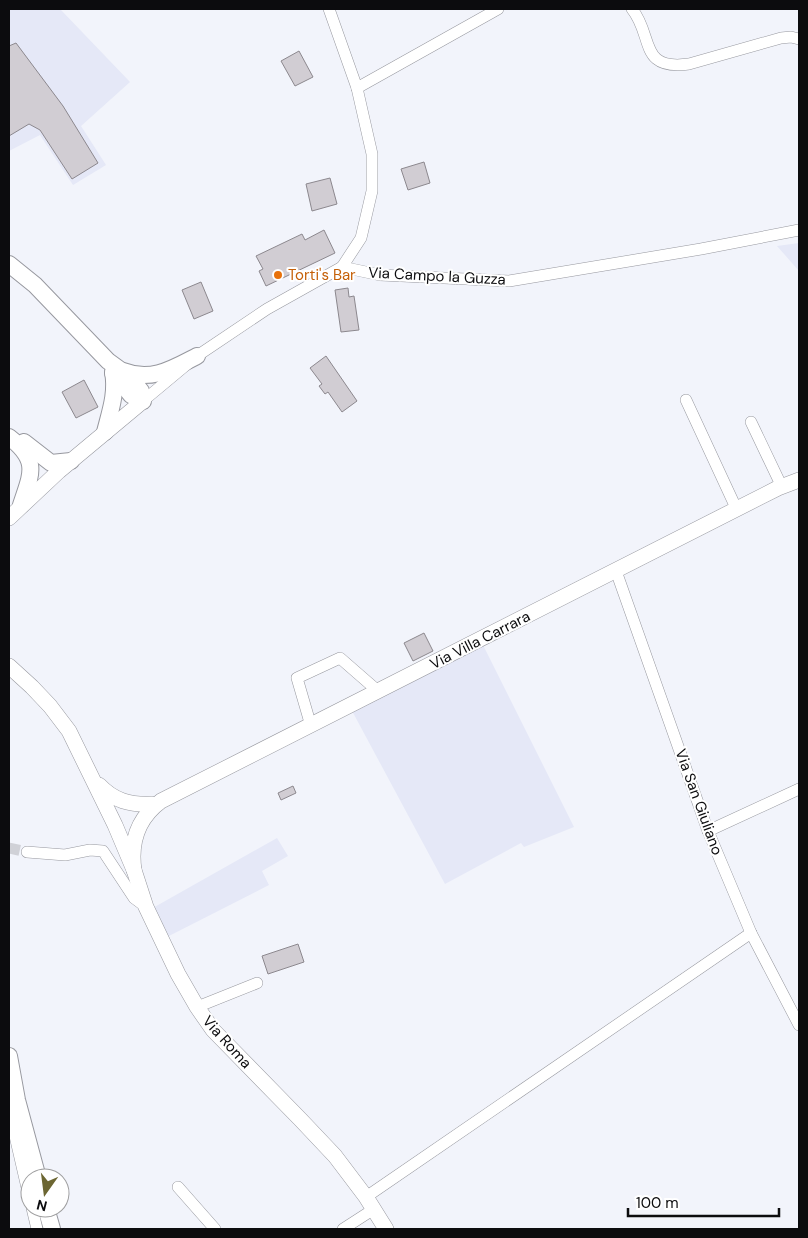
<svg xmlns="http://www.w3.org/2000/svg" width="808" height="1238" font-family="'DM Sans',sans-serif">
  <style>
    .built { fill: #e5e8f7 }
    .building { fill: #d1cdd3; stroke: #8c888e }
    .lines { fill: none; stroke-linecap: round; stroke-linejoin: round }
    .minor-tunnel { stroke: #d0d1d7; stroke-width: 11; stroke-dasharray: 11 5.5; stroke-linecap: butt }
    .minor-casing { stroke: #97989f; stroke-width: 12 }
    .major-casing { stroke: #97989f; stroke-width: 16 }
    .highway-casing { stroke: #97989f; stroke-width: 18 }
    .minor { stroke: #fff; stroke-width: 11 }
    .major { stroke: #fff; stroke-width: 15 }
    .highway { stroke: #fff; stroke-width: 16 }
    .food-dot { fill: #e8710a; stroke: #fff; stroke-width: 2 }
    .labels { text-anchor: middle; stroke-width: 4; stroke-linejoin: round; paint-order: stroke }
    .food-label { font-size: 15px; fill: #c56008; stroke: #fff; text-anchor: start }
    .street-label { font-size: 15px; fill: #0c0c0e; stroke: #fff }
  </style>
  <rect width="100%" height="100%" fill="#f2f4fb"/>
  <g class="built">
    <path d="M9,9H60L130,82L81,126L106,165L73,185L40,135L9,151Z"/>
    <path d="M799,243V271L777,246Z"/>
    <path d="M482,643L574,827L524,847L521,843L445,884L351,709Z"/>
    <path d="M277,838L288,856L262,871L269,885L165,938L151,909Z"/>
  </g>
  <g class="building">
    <path d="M16,43L63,106L98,163L72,179L40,130L29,124L9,136V46Z"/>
    <path d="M299,51L313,77L295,86L281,61Z"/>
    <path d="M424,162L430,183L408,190L401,169Z"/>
    <path d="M330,178L337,204L312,211L306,184Z"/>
    <path d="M324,230L335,253L266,286L259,271L263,269L256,256L302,234L305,240Z"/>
    <path d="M201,282L213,311L194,319L182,290Z"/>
    <path d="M348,288L349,297L354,296L359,330L341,332L335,290Z"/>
    <path d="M326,356L357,401L342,412L328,392L325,394L319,386L322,384L310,368Z"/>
    <path d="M84,380L98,407L76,418L62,392Z"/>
    <path d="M424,633L433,651L413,661L404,643Z"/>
    <path d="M293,786L296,793L281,800L278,793Z"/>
    <path d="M298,944L304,962L268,974L262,956Z"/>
  </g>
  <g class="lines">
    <path class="minor-tunnel" d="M9,848L27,852"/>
    <defs>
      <g id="minor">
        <path d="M329,9L357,88L372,154V191L361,238L342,267L380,275L509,281L701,249L799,230"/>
        <path d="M632,9C654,36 638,71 689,64L781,38L791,37L799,39"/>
        <path d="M357,88L498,9"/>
        <path d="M686,400L737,510"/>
        <path d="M143,401L197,356L267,309L342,267"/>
        <path d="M751,422L782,487"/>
        <path d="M616,571L708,831L751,933L799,1025"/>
        <path d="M311,726L297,678L340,658L379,692"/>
        <path d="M708,831L799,789"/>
        <path d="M27,852L65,855L90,850L103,851L134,898L146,907"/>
        <path d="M197,1007L257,983"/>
        <path d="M9,1110L30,1201"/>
        <path d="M178,1187L215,1229"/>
        <path d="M366,1197L751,933"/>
        <path d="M32,1208L37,1229"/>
        <path d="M343,1229L374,1209"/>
      </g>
      <g id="major">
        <path d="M9,518L59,471L143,401"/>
        <path d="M9,666L32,687L50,706L69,731L115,825L134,870L146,907L178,974L197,1007L213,1030L300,1119L335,1156L366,1197L386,1229"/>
        <path d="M99,785C114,801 130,805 152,804"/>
        <path d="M134,870C130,842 138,818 161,801L778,488L799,480"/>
      </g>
      <g id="highway">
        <path d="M9,264L35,285L108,361L130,377L141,391L143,401L131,395L113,373"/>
        <path d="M123,371C151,382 172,369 197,356"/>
        <path d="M105,432C110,412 117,393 113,372"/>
        <path d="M9,437C40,461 31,474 21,505"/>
        <path d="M24,442L51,463L71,461"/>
        <path d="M9,1056L17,1100L38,1178"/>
        <path d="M46,1208L52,1229"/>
      </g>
    </defs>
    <use href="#minor" class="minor-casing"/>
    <use href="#major" class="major-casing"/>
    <use href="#highway" class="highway-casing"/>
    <use href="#minor" class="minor"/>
    <use href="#major" class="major"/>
    <use href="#highway" class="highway"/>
  </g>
  <circle class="food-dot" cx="278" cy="275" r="5"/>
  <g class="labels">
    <g class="food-label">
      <text x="288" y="280">Torti's Bar</text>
    </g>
    <g class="street-label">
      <text transform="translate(437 276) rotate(3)" y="5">Via Campo la Guzza</text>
      <text transform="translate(480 640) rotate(-27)" y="5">Via Villa Carrara</text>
      <text transform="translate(699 802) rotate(70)" y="5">Via San Giuliano</text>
      <text transform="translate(227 1042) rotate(48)" y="5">Via Roma</text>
    </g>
  </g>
  <rect width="808" height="1238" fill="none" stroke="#0c0c0e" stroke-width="20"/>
  <g transform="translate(45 1193) rotate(194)"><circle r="24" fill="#ffffff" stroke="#9e9e9f"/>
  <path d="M0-4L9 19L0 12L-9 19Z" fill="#6c6632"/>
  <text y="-8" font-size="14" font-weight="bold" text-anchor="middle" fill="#0c0c0e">N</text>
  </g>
  <path d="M628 1208v8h151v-8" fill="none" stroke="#0c0c0e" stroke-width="2.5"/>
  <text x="636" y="1208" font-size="15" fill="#0c0c0e" stroke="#ffffff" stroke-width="4" paint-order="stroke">100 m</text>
</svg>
